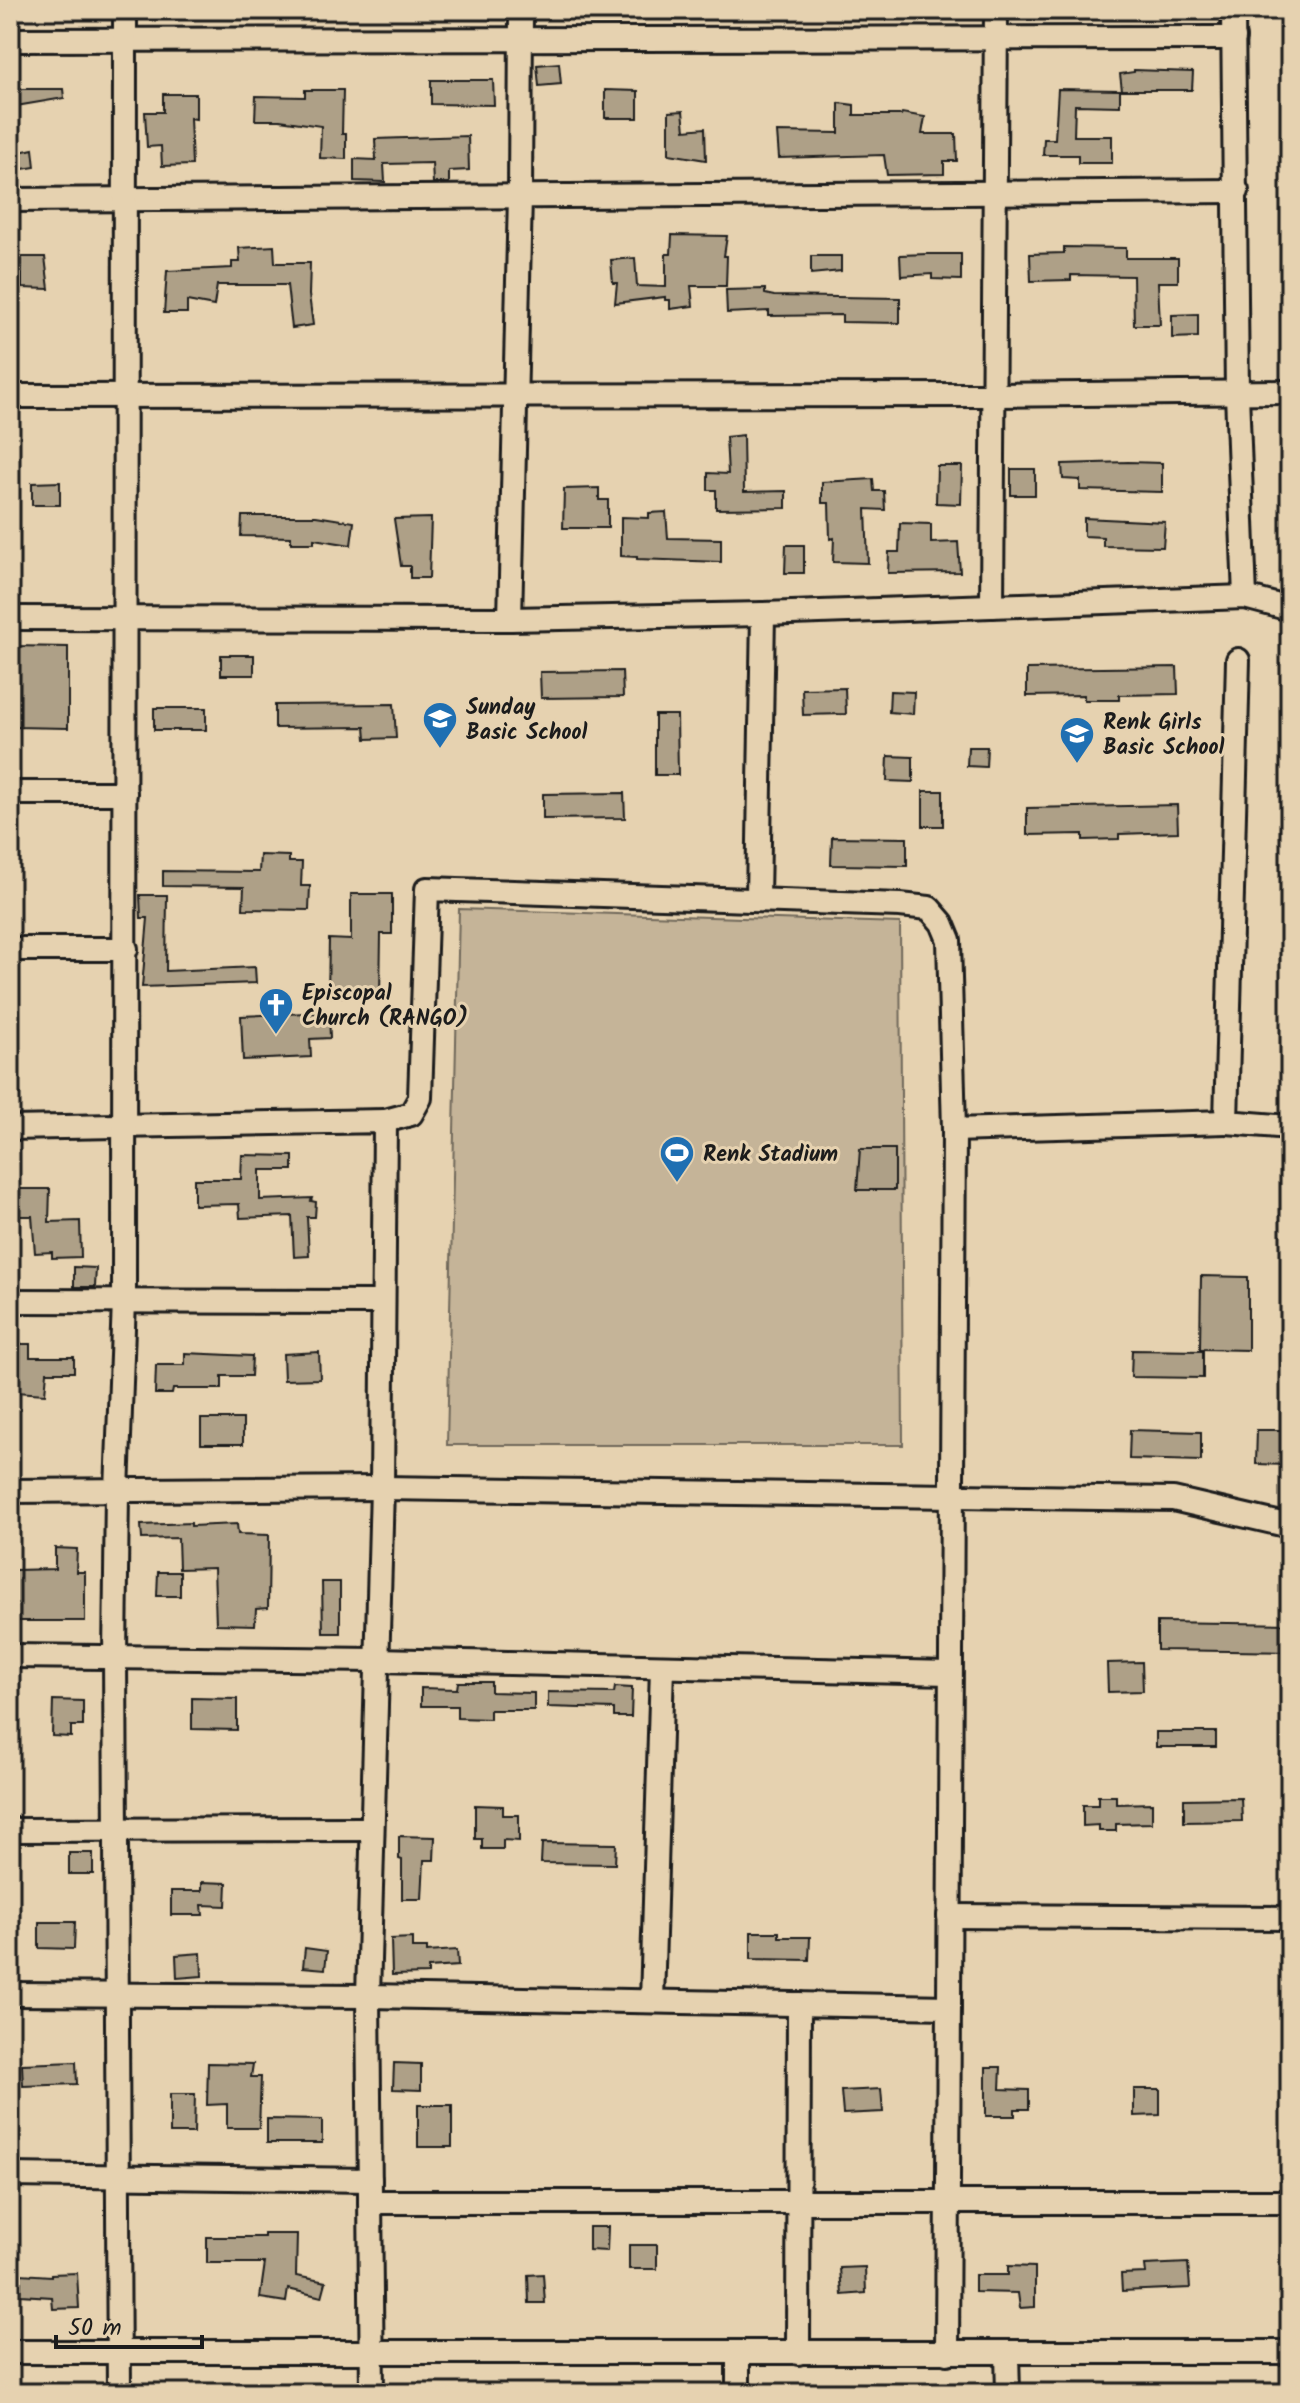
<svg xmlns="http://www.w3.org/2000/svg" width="1300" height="2403" font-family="Kalam,sans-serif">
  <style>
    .green { fill: #c5b498; stroke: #70685a; stroke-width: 2 }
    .building { fill: #aea087; stroke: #1c1c1c; stroke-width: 2 }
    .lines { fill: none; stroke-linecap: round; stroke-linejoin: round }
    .minor-casing { stroke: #1c1c1c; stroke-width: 28 }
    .minor { stroke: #e6d2b0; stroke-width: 22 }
    .labels { text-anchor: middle; stroke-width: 6; stroke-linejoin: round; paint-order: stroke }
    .poi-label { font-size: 22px; font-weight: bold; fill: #1c1c1c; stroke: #e6d2b0; text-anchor: start }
  </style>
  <rect width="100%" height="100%" fill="#e6d2b0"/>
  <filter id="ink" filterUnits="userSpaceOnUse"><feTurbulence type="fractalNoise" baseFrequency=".0125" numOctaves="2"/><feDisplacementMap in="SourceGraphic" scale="16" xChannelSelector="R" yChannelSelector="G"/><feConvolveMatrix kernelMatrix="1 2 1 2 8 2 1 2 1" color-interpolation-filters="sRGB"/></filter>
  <g filter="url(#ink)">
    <path class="green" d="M459,909L900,923L903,1445H447Z"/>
    <g class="building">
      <path d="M559,63L561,84L539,86L537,65Z"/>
      <path d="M1134,70L1193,72L1192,90H1122L1120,74L1134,72Z"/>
      <path d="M431,80H493L494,105L431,104Z"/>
      <path d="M10,89H63L64,98L10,107Z"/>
      <path d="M1058,89L1120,90V106L1075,105L1074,136H1112V163H1078V155H1043L1044,139H1055Z"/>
      <path d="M305,90H343L342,134H346V159L320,158L321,126L280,120H255L256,96L305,97Z"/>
      <path d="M605,90L638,91V118H605Z"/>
      <path d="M163,94H196V119L190,118L192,165L162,166L161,146L147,147L145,112H163Z"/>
      <path d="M839,103L854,105V115H901L902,113L925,117L922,134H956L957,161H944V174L887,175L884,155L779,158L777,132L839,133Z"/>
      <path d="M683,111L685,130L705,128L706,160L669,154V112Z"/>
      <path d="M468,136L469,170L449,171V183H433L432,163L384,164L385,182L354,181V159L376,160L375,139Z"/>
      <path d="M33,149L35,167L10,171V154Z"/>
      <path d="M672,235L727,236L724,256H727L726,286H691L693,306L670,309V300H665V297L615,303L617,283H613L611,260L635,258L637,286L666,287V254H671Z"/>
      <path d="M274,246L275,263H310L309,295L313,325L292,328L287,285H217L214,306L187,301V313H164L167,271L232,268V262H240L239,248Z"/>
      <path d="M1064,247L1126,248V258H1178V282H1158L1160,325H1134L1133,276L1071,275V280L1031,281L1030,254L1064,253Z"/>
      <path d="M928,254H961V280L932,279V274L901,276L900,255Z"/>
      <path d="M811,256H841V271L811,274Z"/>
      <path d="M22,257H45L49,289L22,288Z"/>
      <path d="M765,289V294L774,296L900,298V323L842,322V315L769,316V311L727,313L726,290Z"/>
      <path d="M1198,314V337L1172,338V315Z"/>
      <path d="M743,435L744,492L786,491V508L716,509V490H708V473L728,474L726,437Z"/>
      <path d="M1128,462L1162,463V492L1080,490V480L1063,479L1062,464Z"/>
      <path d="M937,466H962L961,504L936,503Z"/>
      <rect x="1011" y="469" width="24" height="26"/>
      <path d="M873,479L874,491H884L885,510L866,509L868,563L833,562L834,538L830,539L829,503H822V482Z"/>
      <path d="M60,482V505H32V483Z"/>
      <path d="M599,488V500H608V528H563L564,489Z"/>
      <path d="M666,512L668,538L721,539V562L637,559V557L621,556V517L649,518V513Z"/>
      <path d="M242,516H316L354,522L351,545L314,539V543H291V537L241,536Z"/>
      <path d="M431,518L429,578H410V566H401L394,519Z"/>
      <path d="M1084,518L1165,522L1163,547L1103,546V537L1084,536Z"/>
      <path d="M900,523L931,524V543L958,542L960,572L888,573L889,552H899Z"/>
      <path d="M786,545H804V573H785Z"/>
      <path d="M12,646L68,647V728L14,727Z"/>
      <rect x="221" y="655" width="33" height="20"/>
      <path d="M1177,667L1178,694L1119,695V700H1084V695L1027,696V669Z"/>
      <path d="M622,671L623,697L541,698L540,672Z"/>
      <path d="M845,688L846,714L803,715L802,689Z"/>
      <path d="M890,691L914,692L913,714L889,712Z"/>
      <path d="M394,704L396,738L366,739L365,727L275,728V705Z"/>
      <rect x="154" y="708" width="52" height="22"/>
      <path d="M655,715H677L678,775H655Z"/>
      <path d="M968,747H987L986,767L967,766Z"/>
      <path d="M888,756L913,757V782L887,781Z"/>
      <rect x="923" y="791" width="20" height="35"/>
      <path d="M624,793L625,818L543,819V794Z"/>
      <path d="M1177,805L1178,832L1119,834V839L1083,840V834L1027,835V808Z"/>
      <path d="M832,837L907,838V866L831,865Z"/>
      <path d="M260,855L289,856V862H302L301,886H310L309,910L243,909L244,887L163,886V871L259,872Z"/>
      <path d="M351,894H392V934H381L380,997L328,996L329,939L351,940Z"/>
      <path d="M140,895H167L166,971L255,967L256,983L142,987L148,918H141Z"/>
      <path d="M329,1012L330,1038L310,1039L311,1057L243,1060L241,1016Z"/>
      <path d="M860,1149H895V1190H857Z"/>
      <path d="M242,1155L293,1156V1170H260V1200L312,1198L311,1201L316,1202L315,1217H307L309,1256L294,1257L292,1216L240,1218L239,1204L194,1205V1179H241Z"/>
      <path d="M13,1189H50L49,1222L80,1221L81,1257L52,1258V1252L35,1253L32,1216H13Z"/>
      <path d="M74,1267L96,1268L95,1287H74Z"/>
      <path d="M1201,1276L1248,1277V1350L1200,1349Z"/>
      <path d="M14,1344H30V1357H74V1372H47L45,1394L16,1392Z"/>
      <path d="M1132,1350L1203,1351V1378L1131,1377Z"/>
      <path d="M319,1352L320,1379L284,1380L283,1354Z"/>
      <path d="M185,1353L252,1356L251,1376H222V1389H173L172,1394H155L156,1365H185Z"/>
      <rect x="201" y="1419" width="42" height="25"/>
      <path d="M1130,1430L1201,1432V1461L1129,1459Z"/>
      <path d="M1257,1430H1290V1465L1256,1464Z"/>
      <path d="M191,1523V1526L237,1524L238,1534L269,1535L268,1608L256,1609L255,1625L216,1624L214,1568L179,1569L178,1538L142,1539L141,1525Z"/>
      <path d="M55,1548L77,1549L76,1572H85V1621H14L15,1570L55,1569Z"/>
      <path d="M158,1572H180V1596H157Z"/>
      <path d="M322,1582H340V1633H323Z"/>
      <path d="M1157,1622L1290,1624V1652L1157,1650Z"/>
      <path d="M1142,1662L1143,1691L1108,1692L1107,1663Z"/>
      <path d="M458,1682H491V1692L534,1693V1710H490V1719L457,1718V1706H421V1688L457,1689Z"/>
      <path d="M615,1687L632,1688L631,1717H614V1709L548,1707V1692L614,1693Z"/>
      <path d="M192,1698L237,1699V1730L192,1729Z"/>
      <path d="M53,1700L83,1701V1726H71V1737L52,1736Z"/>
      <rect x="1156" y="1732" width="60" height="15"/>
      <path d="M1098,1796H1116V1804L1152,1803V1823L1116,1824V1831H1099V1825L1083,1826V1805H1098Z"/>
      <path d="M1241,1798L1242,1821L1184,1822V1799Z"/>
      <path d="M475,1805L503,1806V1815H519V1841L503,1840V1849H482V1839H475Z"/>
      <path d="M399,1836L435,1837L434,1860H424L422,1899H402V1860L399,1859Z"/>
      <path d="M542,1843L616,1844L615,1864L541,1863Z"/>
      <rect x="69" y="1853" width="24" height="21"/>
      <path d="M202,1882L227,1883L226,1906L202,1905L203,1915H171V1891H202Z"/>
      <path d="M39,1922H75L74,1949L39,1948Z"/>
      <path d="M751,1932H779V1937H810L809,1960L751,1959Z"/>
      <path d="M412,1938V1948H427V1952L457,1950L458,1966L428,1968V1974L392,1975L391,1939Z"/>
      <path d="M305,1948L327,1951L325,1969L303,1967Z"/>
      <path d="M201,1953L202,1976L177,1978L176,1955Z"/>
      <path d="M76,2062L77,2084L23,2086L22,2064Z"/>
      <path d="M208,2063L253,2064L251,2077H261L259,2128H227V2104L207,2105Z"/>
      <path d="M394,2063L421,2064V2090L393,2089Z"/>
      <path d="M986,2067H1001L1000,2089L1029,2090V2109H1015V2116H986Z"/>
      <path d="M881,2089L883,2112L843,2114L841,2091Z"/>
      <path d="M1134,2089H1160V2115L1134,2116Z"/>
      <path d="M170,2094H195L194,2133H170Z"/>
      <rect x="418" y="2105" width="34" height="42"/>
      <path d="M267,2119L322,2120V2143H267Z"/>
      <path d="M589,2227H608L607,2251L589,2250Z"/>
      <path d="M264,2234H297L296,2276L326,2282L322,2297L288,2289L286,2302L260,2298L265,2263H207V2237H264Z"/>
      <rect x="629" y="2245" width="28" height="24"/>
      <path d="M1188,2263L1190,2288L1122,2291L1121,2274L1146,2273L1145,2265Z"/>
      <path d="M1008,2266L1035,2267V2307L1020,2308L1018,2293L975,2292V2275H1008Z"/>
      <path d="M865,2267L866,2293L842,2295L840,2268Z"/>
      <path d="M77,2273L79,2308L53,2309L52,2297L20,2295L21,2274L51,2276V2274Z"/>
      <path d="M543,2274L545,2303H529L528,2275Z"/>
    </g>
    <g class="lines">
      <defs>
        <g id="minor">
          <path d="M1233,10L1237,394L1245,597"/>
          <path d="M10,40L1234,38"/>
          <path d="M10,200L1237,191"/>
          <path d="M10,396L992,395L1290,392"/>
          <path d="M992,606L996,10"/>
          <path d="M10,618L510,619L763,614L1245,597L1290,609"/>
          <path d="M510,619L520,196L521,10"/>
          <path d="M1238,660L1226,1122L1290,1127"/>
          <path d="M10,793H125"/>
          <path d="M758,898L763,614"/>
          <path d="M10,949H126"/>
          <path d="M385,1121L411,1114L420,1098L427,889L900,905L929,908L942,923L949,940L954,1130L947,2353"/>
          <path d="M10,1128L385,1121L382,1488L368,1996L372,2393"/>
          <path d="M954,1130L1226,1122"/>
          <path d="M10,1301L383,1302"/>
          <path d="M10,1491L382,1488L1173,1499L1290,1526"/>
          <path d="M10,1656L376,1660L950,1673"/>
          <path d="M10,1830L371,1829"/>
          <path d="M949,1916L1290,1918"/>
          <path d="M10,1994L368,1996L949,2007"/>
          <path d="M652,2001L662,1667"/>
          <path d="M10,2175L370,2180"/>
          <path d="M370,2202H1290"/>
          <path d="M10,2352H1290"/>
          <path d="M798,2353L799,2004"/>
          <path d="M1007,2353L1008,2393"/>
          <path d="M119,2393L115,1656L117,1491L124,1301L125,10"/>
          <path d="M738,2393V2353"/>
        </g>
      </defs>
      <use href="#minor" class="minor-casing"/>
      <use href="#minor" class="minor"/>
    </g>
  </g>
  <defs>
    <symbol id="school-pin" viewBox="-11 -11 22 30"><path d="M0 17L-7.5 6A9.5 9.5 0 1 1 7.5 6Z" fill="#1f6fb2" stroke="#e6d2b0"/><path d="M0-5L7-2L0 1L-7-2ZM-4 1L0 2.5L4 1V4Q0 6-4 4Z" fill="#fff"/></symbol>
    <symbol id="church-pin" viewBox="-11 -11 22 30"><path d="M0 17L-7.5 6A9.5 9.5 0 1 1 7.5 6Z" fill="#1f6fb2" stroke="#e6d2b0"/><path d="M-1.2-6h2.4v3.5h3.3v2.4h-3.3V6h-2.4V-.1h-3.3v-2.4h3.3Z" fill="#fff"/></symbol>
    <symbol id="stadium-pin" viewBox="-11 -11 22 30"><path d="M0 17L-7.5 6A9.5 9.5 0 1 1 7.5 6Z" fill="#1f6fb2" stroke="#e6d2b0"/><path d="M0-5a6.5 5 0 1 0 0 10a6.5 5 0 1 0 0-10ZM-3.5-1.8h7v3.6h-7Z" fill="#fff"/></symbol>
  </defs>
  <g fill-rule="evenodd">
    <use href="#school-pin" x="420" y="699" width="40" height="54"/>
    <use href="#school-pin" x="1057" y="714" width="40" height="54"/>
    <use href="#church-pin" x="256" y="985" width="40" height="54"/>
    <use href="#stadium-pin" x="657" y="1133" width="40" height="54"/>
  </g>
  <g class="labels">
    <g class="poi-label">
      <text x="466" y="714">Sunday<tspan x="466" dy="25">Basic School</tspan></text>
      <text x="1103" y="729">Renk Girls<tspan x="1103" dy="25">Basic School</tspan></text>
      <text x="302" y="1000">Episcopal<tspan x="302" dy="25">Church (RANGO)</tspan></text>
      <text x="703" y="1161">Renk Stadium</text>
    </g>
  </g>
  <rect width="1300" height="2403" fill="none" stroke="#e6d2b0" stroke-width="40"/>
  <rect x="20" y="20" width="1260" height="2363" fill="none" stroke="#1c1c1c" stroke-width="3" filter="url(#ink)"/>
  <path d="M56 2335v12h146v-12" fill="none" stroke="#1c1c1c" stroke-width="4"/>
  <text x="68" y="2335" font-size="24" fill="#1c1c1c" stroke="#e6d2b0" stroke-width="6" paint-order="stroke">50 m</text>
</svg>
